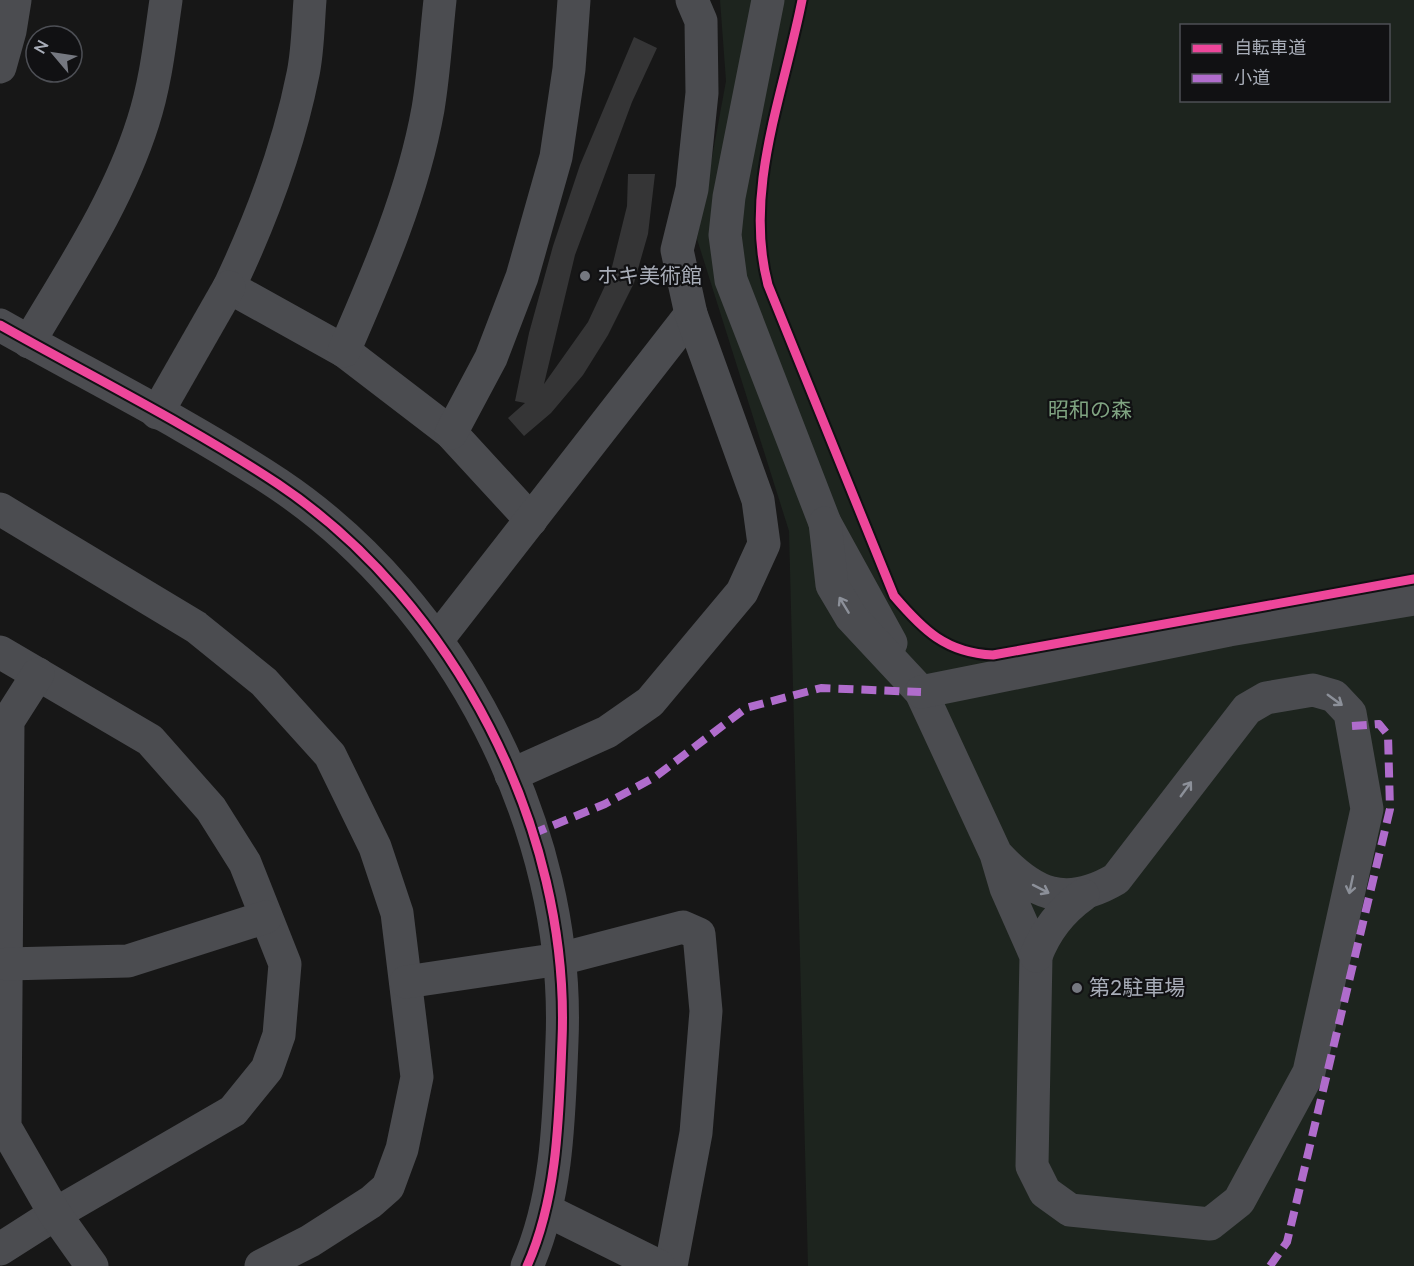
<svg xmlns="http://www.w3.org/2000/svg" width="1414" height="1266" font-family="Lato,'Noto Sans JP',sans-serif">
  <style>
    .green { fill: #1d241e; fill-rule: evenodd }
    .building { fill: #353536 }
    .lines { fill: none; stroke-linecap: round; stroke-linejoin: round }
    .minor { stroke: #4b4c50; stroke-width: 33 }
    .quiet { stroke: #b06ccc; stroke-width: 8; stroke-dasharray: 15 8; stroke-linecap: butt }
    .cycleway-casing { stroke: #111113; stroke-width: 13 }
    .cycleway { stroke: #ed469a; stroke-width: 9 }
    .oneway { stroke: #8c9099 }
    .poi-dot { fill: #757880; stroke: #111113; stroke-width: 2 }
    .labels { text-anchor: middle; stroke-width: 4.5; stroke-linejoin: round; paint-order: stroke }
    .poi-label { font-size: 21px; fill: #a8adb8; stroke: #111113; text-anchor: start }
    .park-label { font-size: 21px; fill: #7fa381; stroke: #111113 }
  </style>
  <rect width="100%" height="100%" fill="#171717"/>
  <path class="green" d="M720,0H1414V1266H808L789,531L697,239L726,81ZM1182,26H1388V100H1182Z"/>
  <path class="building" d="M634,37L657,48L632,102L575,255L544,384L588,322L610,275L627,206L628,174H655L648,234L634,283L608,335L583,375L551,413L524,436L508,418L525,403L515,401L529,333L553,246L580,165Z"/>
  <g class="lines">
    <g class="minor">
      <path d="M310,0C308,24 308,50 303,74C288,149 262,218 229,287L344,351L451,433L531,520"/>
      <path d="M768,0L729,197L725,235L731,280L825,523L891,643"/>
      <path d="M0,67L10,31L15,0"/>
      <path d="M0,325C92,377 189,425 278,484C454,602 571,829 562,1041C559,1115 558,1197 527,1266"/>
      <path d="M29,342C71,271 118,201 143,122C156,82 160,41 166,0"/>
      <path d="M344,351C378,273 413,193 428,109C434,73 436,36 440,0"/>
      <path d="M157,413L229,287"/>
      <path d="M451,433L491,358L522,277L556,157L569,69L574,0"/>
      <path d="M0,509L196,627L264,682L330,755L375,847L397,913L417,1077L402,1149L388,1187L371,1202L310,1241L261,1266"/>
      <path d="M825,523L832,585L851,617L921,692L996,854L1006,888L1036,956L1032,1166L1045,1192L1070,1210L1210,1224L1239,1201L1309,1072L1367,809L1350,713L1334,696L1313,690L1266,698L1247,709L1116,879C1065,909 1033,894 996,854"/>
      <path d="M437,640L691,314"/>
      <path d="M0,652L150,740L211,809L245,863L285,964L279,1035L267,1069L233,1111L55,1214L0,1249"/>
      <path d="M38,674L8,721L5,1127L55,1214L92,1266"/>
      <path d="M921,692L1229,630L1414,599"/>
      <path d="M511,775L607,732L650,702L742,592L764,544L758,500L691,314L677,250L692,189L702,93L701,21L692,0"/>
      <path d="M1036,956C1045,932 1062,910 1083,895"/>
      <path d="M7,964L128,961L266,917"/>
      <path d="M406,982L560,959L683,927L699,934L706,1011L696,1133L671,1266"/>
      <path d="M546,1210L659,1266"/>
    </g>
    <g class="quiet">
      <path d="M532,834L605,804L655,777L746,708L821,688L921,692"/>
      <path d="M1270,1266L1287,1242L1390,809L1388,735L1379,724L1352,726"/>
    </g>
    <defs>
      <g id="cycleway">
        <path d="M802,0C784,93 743,190 768,285L894,596C923,630 946,653 993,655L1414,579"/>
        <path d="M0,325C92,377 189,425 278,484C454,602 571,829 562,1041C559,1115 558,1197 527,1266"/>
      </g>
    </defs>
    <use href="#cycleway" class="cycleway-casing"/>
    <use href="#cycleway" class="cycleway"/>
  </g>
  <defs><path id="oneway-shaft" d="M-6 0H5M1.5-3L5.5 0L1.5 3" fill="none" stroke-width="1.6" stroke-linecap="round" stroke-linejoin="round" transform="scale(1.5)"/></defs>
  <g class="oneway">
    <use href="#oneway-shaft" transform="translate(844 605) rotate(-121)"/>
    <use href="#oneway-shaft" transform="translate(1335 700) rotate(36)"/>
    <use href="#oneway-shaft" transform="translate(1186 789) rotate(-54)"/>
    <use href="#oneway-shaft" transform="translate(1351 885) rotate(102)"/>
    <use href="#oneway-shaft" transform="translate(1041 889) rotate(27)"/>
  </g>
  <g class="poi-dot">
    <circle cx="585" cy="276" r="6"/>
    <circle cx="1077" cy="988" r="6"/>
  </g>
  <g class="labels">
    <g class="poi-label">
      <text x="597" y="283">ホキ美術館</text>
      <text x="1089" y="995">第2駐車場</text>
    </g>
    <g class="park-label">
      <text x="1090" y="417">昭和の森</text>
    </g>
  </g>
  <rect x="1180" y="24" width="210" height="78" fill="#111113" stroke="#4d4f55" stroke-width="1.5"/>
  <rect x="1192" y="44" width="30" height="9" fill="#ed469a" stroke="#4d4f55" stroke-width="1.5"/>
  <text x="1234" y="54" font-size="18" fill="#a8adb8">自転車道</text>
  <rect x="1192" y="74" width="30" height="9" fill="#b06ccc" stroke="#4d4f55" stroke-width="1.5"/>
  <text x="1234" y="84" font-size="18" fill="#a8adb8">小道</text>
  <g transform="translate(54 54) rotate(299)"><circle r="28" fill="#111113" stroke="#4d4f55" stroke-width="1.5"/>
  <path d="M0-4.5L10 22L0 15L-10 22Z" fill="#757880"/>
  <text y="-9" font-size="16" font-weight="bold" text-anchor="middle" fill="#a8adb8">N</text>
  </g>
</svg>
